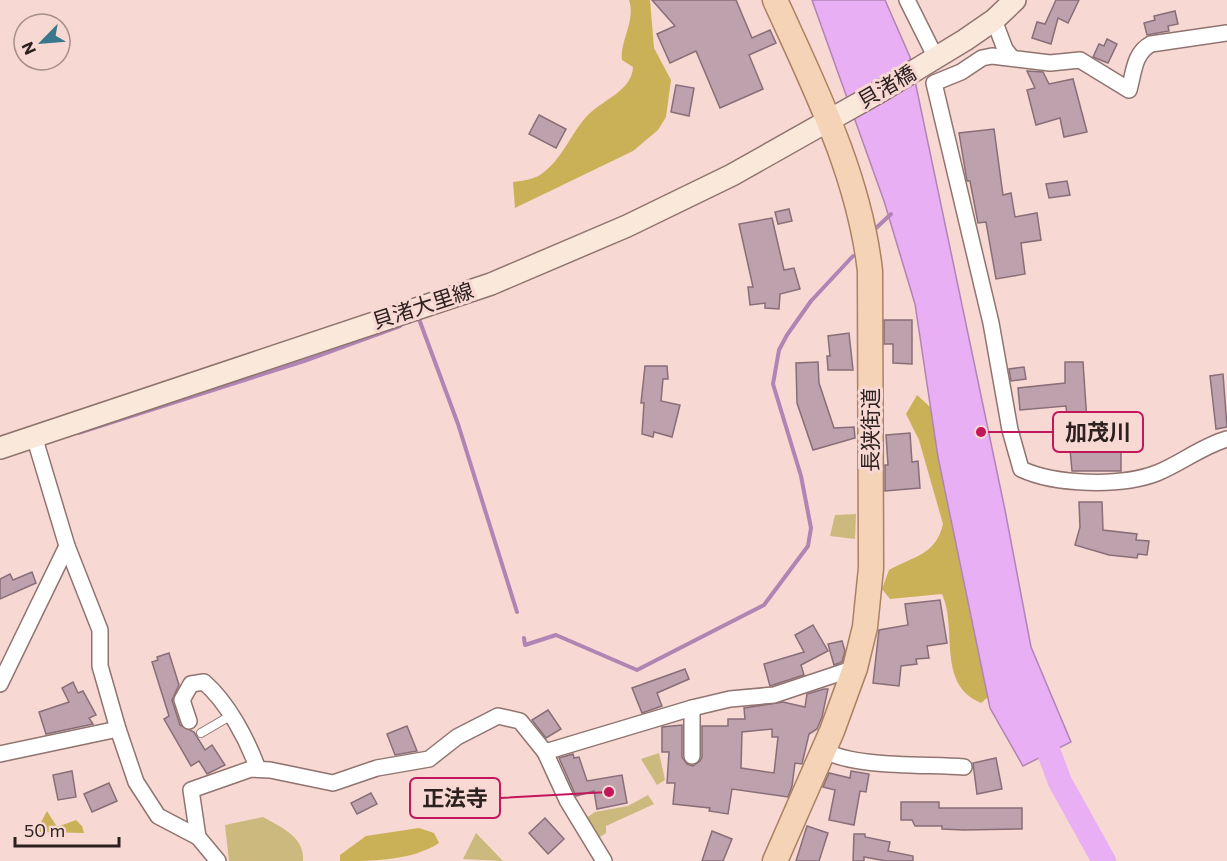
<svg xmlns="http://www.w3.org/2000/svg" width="1227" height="861" font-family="Commissioner,'Noto Sans JP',sans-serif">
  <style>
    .green { fill: #cbb97e }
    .forest { fill: #cab158 }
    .water { fill: #e8aff4; stroke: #b084b4; stroke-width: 1.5 }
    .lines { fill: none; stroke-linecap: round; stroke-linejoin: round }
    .stream { stroke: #b084b4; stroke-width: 4 }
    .river { stroke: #e8aff4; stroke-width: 24 }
    .building { fill: #bda1ac; stroke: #886e78; stroke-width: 1.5; fill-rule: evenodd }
    .lane-casing { stroke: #907470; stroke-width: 10 }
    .street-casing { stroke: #907470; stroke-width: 18 }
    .secondary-casing { stroke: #907470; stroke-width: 24 }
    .primary-casing { stroke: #ab8163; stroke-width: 27 }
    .lane { stroke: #fff; stroke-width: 8 }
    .street { stroke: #fff; stroke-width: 15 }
    .secondary { stroke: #fae9db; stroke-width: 21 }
    .primary { stroke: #f5d3b7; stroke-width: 24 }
    .labels { text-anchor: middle; stroke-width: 6; stroke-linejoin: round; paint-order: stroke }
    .street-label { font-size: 21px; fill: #2d2120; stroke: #f7d8d3 }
    .leader { fill: none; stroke: #c2185b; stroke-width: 2 }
    .callout-dot { fill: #c2185b; stroke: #f7d8d3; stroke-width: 2 }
    .callout { fill: #f7d8d3; stroke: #c2185b; stroke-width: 2 }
    .callout-label { font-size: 22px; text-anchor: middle; font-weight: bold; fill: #2d2120 }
  </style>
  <rect width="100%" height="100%" fill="#f7d8d3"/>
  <g class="green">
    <path d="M856,514L855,539L830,536L835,515Z"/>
    <path d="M659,753L665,780L657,785L641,759Z"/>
    <path d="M648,795L654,804L606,826V833L594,841L583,820L595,812L628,806Z"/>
    <path d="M263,817C281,827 305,837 303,861H229L225,825Z"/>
    <path d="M476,833L503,861L463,859Z"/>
  </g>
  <g class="forest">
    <path d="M629,0H650L654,48L671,80L666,117L658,130L633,151L515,208L513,182C523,181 536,179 544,172C564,157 572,130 590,113C605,99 632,90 633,67L622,60C620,40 636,21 629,0Z"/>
    <path d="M917,395L939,415L1004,683L981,703C936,684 958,630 942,594L890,599L882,589L889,570C914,556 936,555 943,524L919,440L906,414Z"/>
    <path d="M47,811L57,827L76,820L82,826L84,833L40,832L39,826Z"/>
    <path d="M419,828L434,833L439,843C411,861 372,861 340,861V855L366,836Z"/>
  </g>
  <path class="water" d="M812,0H885L910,57L1005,510L1031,647L1071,742L1023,766L990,708L938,457L915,304L884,201Z"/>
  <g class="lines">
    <g class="stream">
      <path d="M874,230L891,214"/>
      <path d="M419,319L458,424L517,612"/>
      <path d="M78,433L304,361L400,326"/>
      <path d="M524,638L525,645L556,635L637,670L764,605L808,546L811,528L801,476L773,384L779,350L787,335L811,301L853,256"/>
    </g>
    <path class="river" d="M1038,723L1060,782L1104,861"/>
  </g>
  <g class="building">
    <path d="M652,0H736L752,38L770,30L776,43L749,55L763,89L720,108L696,51L670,63L657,34L675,26Z"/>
    <path d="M1056,0H1079L1068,23L1058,18L1051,44L1032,38L1037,22L1045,24Z"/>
    <path d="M1175,11L1178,24L1168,26L1169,31L1147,35L1144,23L1155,20L1154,16Z"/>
    <path d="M1107,39L1117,44L1108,63L1093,57L1099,44L1104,46Z"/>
    <path d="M1027,71L1043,72L1049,84L1073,79L1087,132L1064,137L1060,118L1036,125L1027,90L1035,88Z"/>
    <path d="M676,85L694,88L689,116L671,112Z"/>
    <path d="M539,115L566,129L556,148L529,134Z"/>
    <path d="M994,129L1003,195L1011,193L1015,217L1037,213L1041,240L1021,243L1025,274L996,279L986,222L978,223L970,181H967L959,133Z"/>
    <path d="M1067,181L1070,195L1049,198L1046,184Z"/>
    <path d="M789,209L792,221L778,224L775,212Z"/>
    <path d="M772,218L784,270L794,268L800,289L780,294L779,309L765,308V303L750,305L748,287H753L739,224Z"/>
    <path d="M884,320H912V364L893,363V344H884Z"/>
    <path d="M849,333L853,370H828L827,356H830L828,336Z"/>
    <path d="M818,362L819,383L834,428L854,427L855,438L813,450L797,403L796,363Z"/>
    <path d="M1065,362H1083L1089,452L1121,451V471H1072L1066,406L1020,410L1018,388L1065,383Z"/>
    <path d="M645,366H667L668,379H663L661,401L680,405L672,437L654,432L653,437L642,434L644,403H641Z"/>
    <path d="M1024,367L1026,379L1011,381L1009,369Z"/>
    <path d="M1223,374L1227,427L1216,429L1210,376Z"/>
    <path d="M910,433L912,462L918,461L920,488L885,491V465H888L886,435Z"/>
    <path d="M1079,502H1102L1103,530L1137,534L1136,540L1149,541L1147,555L1138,554L1137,558L1109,555L1075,545L1080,527Z"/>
    <path d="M32,572L36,583L0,599V579L10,574L13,580Z"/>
    <path d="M940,600L947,643L927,646L929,658L916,659L917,664L901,666L899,686L873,683L879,630L908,625L905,604Z"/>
    <path d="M813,625L828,651L801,665L804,675L770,686L764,664L804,652L795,635Z"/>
    <path d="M842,641L845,651L842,662L834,665L828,644Z"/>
    <path d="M169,653L179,685L172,700L180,725L194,732L205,750L212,745L225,765L207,774L199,761L191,766L164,719L169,716L152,662L158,660L157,657Z"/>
    <path d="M685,669L689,679L657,693L662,706L642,713L632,688Z"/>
    <path d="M73,682L78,693L83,691L96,715L89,718L93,724L46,734L39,712L69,702L62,688Z"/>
    <path d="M824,689H828L822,717L817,729L809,734L802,764L795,763L792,786L788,797L732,789L728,814L709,811L710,808L673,804L675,783H667L669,752H662V727L682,725V757L687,764L693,766L700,761L702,757V726H728V719H745L744,708L783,702L805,707L807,694ZM772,729V737H778L774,773L741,768L742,732Z"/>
    <path d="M548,710L561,729L546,738L532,720Z"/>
    <path d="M407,726L417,751L395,755L387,734Z"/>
    <path d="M573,754L574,758L579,757L587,781L622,775L627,803L597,809L594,791L576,796L559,758Z"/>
    <path d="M996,758L1002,789L977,794L973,763Z"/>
    <path d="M72,771L76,797L58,800L53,775Z"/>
    <path d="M851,771L869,774L866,792L860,791L854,825L829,820L835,790L823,787L829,773L850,778Z"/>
    <path d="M109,783L117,801L92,812L84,794Z"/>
    <path d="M371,793L377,804L357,814L351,803Z"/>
    <path d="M901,802H939V808H1022V829L964,830L942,829V826H915L912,820H901Z"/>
    <path d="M545,818L564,839L548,854L529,833Z"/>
    <path d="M807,826L828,833L819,861H796Z"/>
    <path d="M712,831L732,839L723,861H702Z"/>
    <path d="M854,834H865V837L890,842L888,851L913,856V861H886L864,857V861H853Z"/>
  </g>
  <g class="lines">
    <defs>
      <path id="lane" d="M201,733L230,716"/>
      <g id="street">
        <path d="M907,0L936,58"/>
        <path d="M994,20L1005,49L1012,58"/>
        <path d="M1227,33L1151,44C1134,53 1134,72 1129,90L1080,60L1050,63L992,56L982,58L961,72L934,83L991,323L1010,430L1021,469C1055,485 1121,487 1157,473C1180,464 1202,446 1227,439"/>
        <path d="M34,436L67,546L100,630V666L118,729"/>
        <path d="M0,684L67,546"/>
        <path d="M692,708V756"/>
        <path d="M189,721L182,700L191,684L204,682C228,703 247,739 258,769"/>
        <path d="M823,750C855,768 925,764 964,767"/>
        <path d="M545,752L567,800L604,861"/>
        <path d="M0,754L118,729L136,782L158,816L198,837L191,790L251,769L270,770L333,783L377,768L429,759L457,737L498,716L520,721L545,752L692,708L730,699L774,695L855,668"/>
        <path d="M198,837L218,861"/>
      </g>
      <path id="secondary" d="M0,448L491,284L627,226L732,175L881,91L965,40L994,20L1015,0"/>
      <path id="primary" d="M775,0C815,88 859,175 870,271L871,568L865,627L855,668L832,731L775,861"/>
    </defs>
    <use href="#lane" class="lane-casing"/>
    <use href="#street" class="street-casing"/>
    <use href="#secondary" class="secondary-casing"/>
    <use href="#primary" class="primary-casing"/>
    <use href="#lane" class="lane"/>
    <use href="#street" class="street"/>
    <use href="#secondary" class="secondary"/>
    <use href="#primary" class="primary"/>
  </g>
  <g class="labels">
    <g class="street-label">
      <text transform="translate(887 87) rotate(-30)" y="7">貝渚橋</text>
      <text transform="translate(423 306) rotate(-18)" y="7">貝渚大里線</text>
      <text transform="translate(871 430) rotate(-90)" y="7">長狭街道</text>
    </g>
  </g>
  <path class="leader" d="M981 432L1053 432M609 792L500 798"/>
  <g class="callout-dot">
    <circle cx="981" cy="432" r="6"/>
    <circle cx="609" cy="792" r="6"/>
  </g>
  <g class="callout">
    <rect x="1053" y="412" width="90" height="40" rx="6"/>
    <rect x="410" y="778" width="90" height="40" rx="6"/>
  </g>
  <g class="callout-label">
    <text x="1098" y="440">加茂川</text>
    <text x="455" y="806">正法寺</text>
  </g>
  <g transform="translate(42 42) rotate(245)"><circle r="28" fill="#f7d8d3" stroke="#a68f8b" stroke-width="1.5"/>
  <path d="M0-4.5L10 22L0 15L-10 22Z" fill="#39788c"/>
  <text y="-9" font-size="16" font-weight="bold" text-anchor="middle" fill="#2d2120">N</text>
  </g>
  <path d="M15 837v9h104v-9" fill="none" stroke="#2d2120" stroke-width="3"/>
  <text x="24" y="837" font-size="18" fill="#2d2120" stroke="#f7d8d3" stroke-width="4.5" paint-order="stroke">50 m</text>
</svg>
